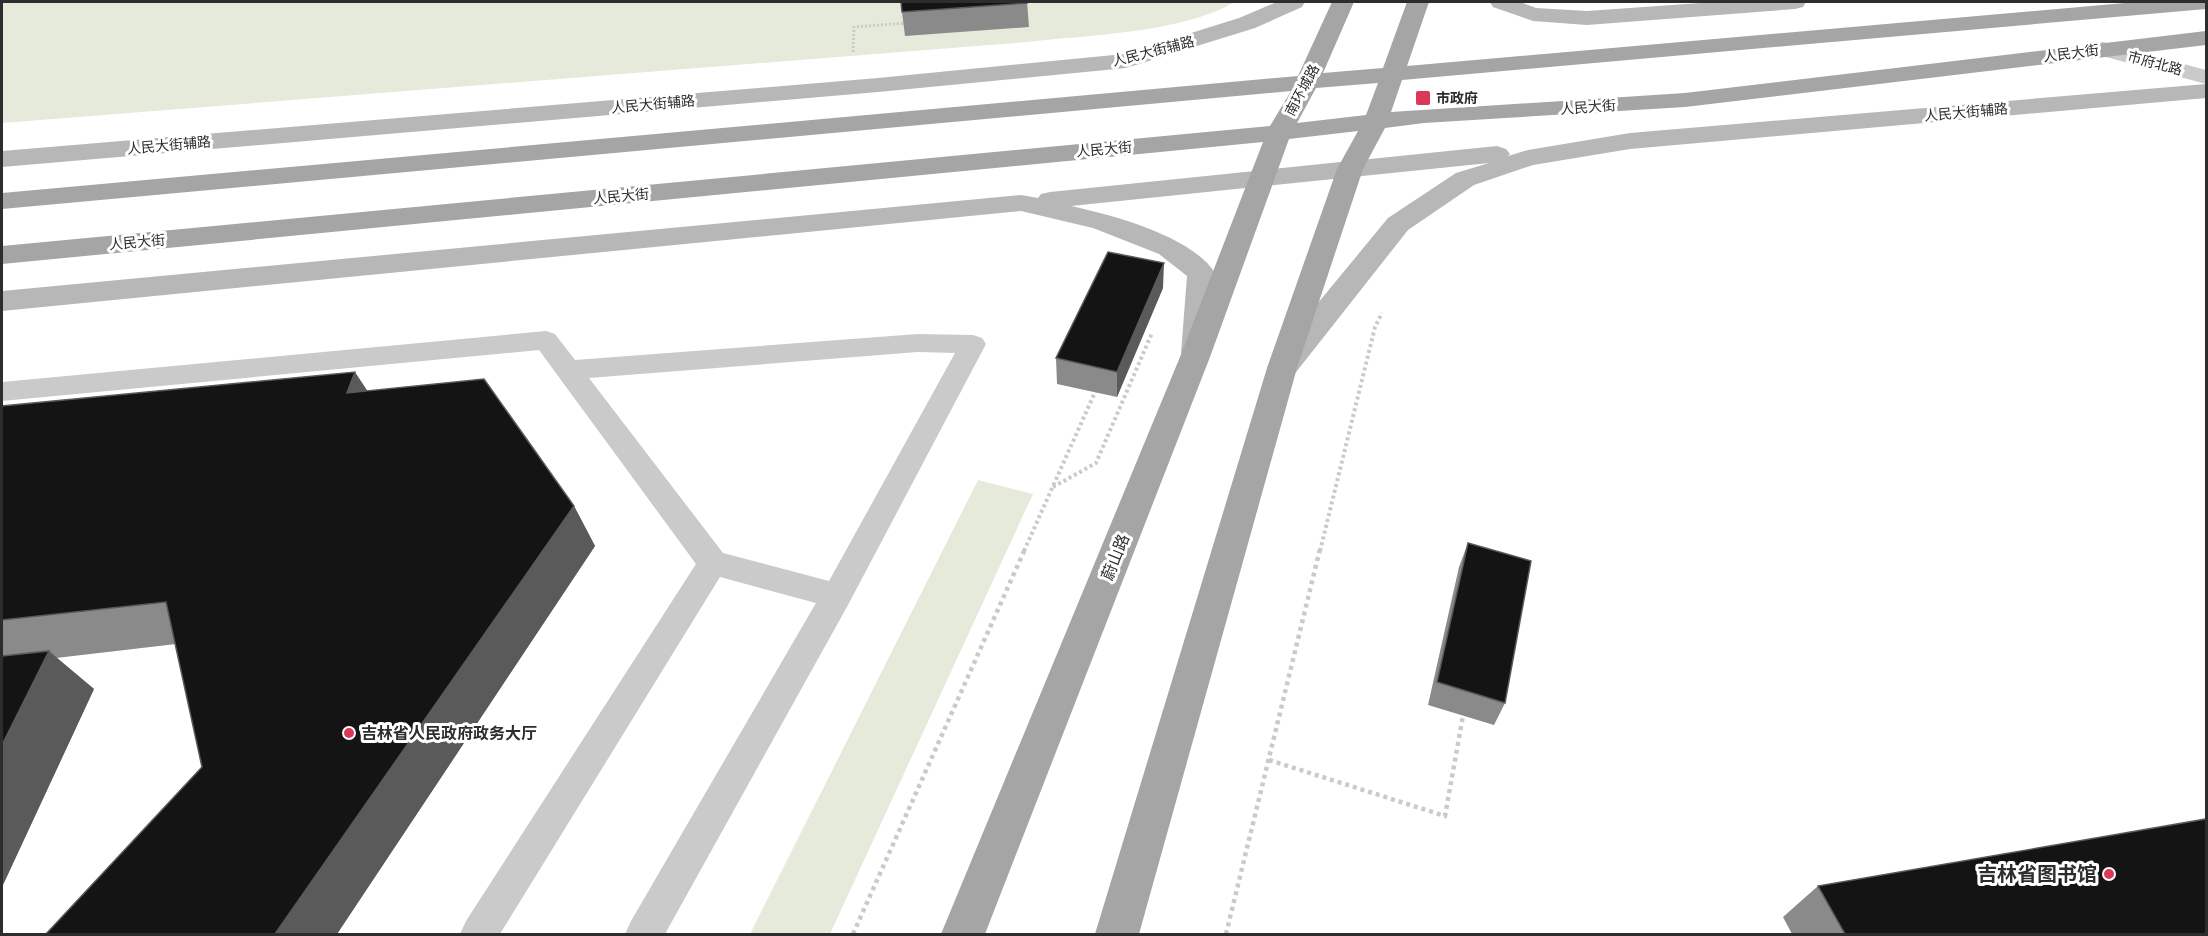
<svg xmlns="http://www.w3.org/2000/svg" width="2208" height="936" font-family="'Space Grotesk','Noto Sans SC',sans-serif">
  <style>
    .green { fill: #e5eadb }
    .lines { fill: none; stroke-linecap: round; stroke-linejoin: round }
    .path-far2 { stroke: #cacaca; stroke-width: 3; stroke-dasharray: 2 2; stroke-linecap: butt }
    .path-far1 { stroke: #cacaca; stroke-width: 4; stroke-dasharray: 3 3; stroke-linecap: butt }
    .path { stroke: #cacaca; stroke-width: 4.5; stroke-dasharray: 4 4; stroke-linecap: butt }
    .service { fill: #cacaca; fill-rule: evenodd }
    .tertiary { fill: #cacaca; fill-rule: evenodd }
    .secondary { fill: #b7b7b7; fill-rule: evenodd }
    .primary { fill: #a5a5a5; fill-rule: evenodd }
    .wall { fill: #8a8a8a }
    .shaded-wall { fill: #5a5a5a }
    .building { fill: #141414; stroke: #5a5a5a; stroke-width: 1.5 }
    .poi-dot { fill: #db3856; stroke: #fff; stroke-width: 2 }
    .labels { text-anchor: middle; stroke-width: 6; stroke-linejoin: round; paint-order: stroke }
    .far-street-label { font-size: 14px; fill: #2d2d2d; stroke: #fff }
    .far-poi-label { font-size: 14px; font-weight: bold; fill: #2d2d2d; stroke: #fff; text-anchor: start }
    .street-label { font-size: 16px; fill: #2d2d2d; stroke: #fff }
    .poi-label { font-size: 16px; font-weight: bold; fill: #2d2d2d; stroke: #fff; text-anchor: start }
    .near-poi-label { font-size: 20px; font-weight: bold; fill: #2d2d2d; stroke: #fff; text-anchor: end }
  </style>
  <rect width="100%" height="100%" fill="#fff"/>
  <g class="green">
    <path d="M2,2H1235C1182,33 1088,35 1027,42L2,123Z"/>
    <path d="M978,480L1033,494L830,934H750Z"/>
  </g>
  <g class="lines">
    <path class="path-far2" d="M853,52L854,27L906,23"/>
    <g class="path-far1">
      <path d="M1053,487L1096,463L1152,333"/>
      <path d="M1024,551L1096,390"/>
      <path d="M1320,551L1375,327L1382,313"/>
    </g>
    <g class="path">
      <path d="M1269,760L1445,816L1464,710"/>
      <path d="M853,934L1025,549"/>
      <path d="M1226,934L1320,549"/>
    </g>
    <path class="service" d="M546,331L555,334L575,360L918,334L973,335L982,338L986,344L848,605L665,934H625L631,921L816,603L720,577L500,934H460L466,921L696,564L539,350L2,401V382ZM918,352L955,353L829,581L723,553L589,378Z"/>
    <path class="tertiary" d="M2103,42L2206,70V84L2095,54L2091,49L2095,44Z"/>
    <g class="secondary">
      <path d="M1277,2H1305L1302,7L1255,28L1126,68L878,92L2,167V151L878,78L1124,54L1239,18Z"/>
      <path d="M1490,2H1520L1536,8L1587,11L1715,2H1806L1803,7L1795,9L1587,25L1533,21L1493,7Z"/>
      <path d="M2206,84V98L1630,149L1533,165L1474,185L1408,230L1293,376L1282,379L1271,376L1267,368L1271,360L1388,218L1456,173L1489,163L1071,206C1112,215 1192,236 1215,273L1211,353L1207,360L1196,364L1185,360L1181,353L1187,276L1159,254L1093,228L1021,211L2,311V291L1021,195L1038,198L1041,194L1050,192L1497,146L1506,149L1510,154L1508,156L1528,150L1630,133Z"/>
    </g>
    <path class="primary" d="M1332,2H1354L1323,73L1383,68L1407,2H1429L1407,66L2136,2H2206V9L1402,80L1391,112L1685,93L2206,31V45L1685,107L1424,123L1385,128L1363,169L1297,368L1139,934H1095L1267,368L1337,169L1358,131L1289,139L1210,357L985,934H941L1180,357L1263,142L2,264V246L1270,126L1291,91L2,209V193L1298,76ZM1378,83L1366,115L1297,123L1316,88Z"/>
  </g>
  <g class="wall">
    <path d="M1027,2L1029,27L905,36L902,12Z"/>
    <path d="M1163,288L1117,397L1057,384L1056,358Z"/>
    <path d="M367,391L574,506L595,546L337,934H46L202,767L176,644L56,658L94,689L2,887V406Z"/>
    <path d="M1468,543L1505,703L1494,725L1428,705L1459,567Z"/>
    <path d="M1818,886L2206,934H1792L1783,917Z"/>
  </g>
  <g class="shaded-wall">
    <path d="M1164,263L1163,288L1117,397V372Z"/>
    <path d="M355,372L382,413L347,393Z"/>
    <path d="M574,506L595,546L337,934H275Z"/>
    <path d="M49,651L94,689L2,887V745Z"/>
  </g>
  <g class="building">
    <path d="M901,2H1027V3L902,12Z"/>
    <path d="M1108,252L1164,263L1117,372L1056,358Z"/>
    <path d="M355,372L347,393L484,379L574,506L275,934H46L202,767L166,602L2,620V406Z"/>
    <path d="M1468,543L1531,561L1505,703L1437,682Z"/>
    <path d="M49,651L2,745V656Z"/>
    <path d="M2206,819V934H1845L1818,886Z"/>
  </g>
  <g class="poi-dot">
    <rect x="1415" y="90" width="16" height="16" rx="3"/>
    <circle cx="349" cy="733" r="6"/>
    <circle cx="2109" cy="874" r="6"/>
  </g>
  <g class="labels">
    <g class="far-street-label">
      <text transform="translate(1153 51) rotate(-14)" y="5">人民大街辅路</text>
      <text transform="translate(2071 53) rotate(-7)" y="5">人民大街</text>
      <text transform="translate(2155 63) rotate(15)" y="5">市府北路</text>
      <text transform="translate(1302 90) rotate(-62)" y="5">南环城路</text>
      <text transform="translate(653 104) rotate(-5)" y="5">人民大街辅路</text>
      <text transform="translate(1588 107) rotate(-4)" y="5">人民大街</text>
      <text transform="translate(1966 112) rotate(-5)" y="5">人民大街辅路</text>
      <text transform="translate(169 145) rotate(-5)" y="5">人民大街辅路</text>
      <text transform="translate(1104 149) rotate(-5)" y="5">人民大街</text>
      <text transform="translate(621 196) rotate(-5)" y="5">人民大街</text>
      <text transform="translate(137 242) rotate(-5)" y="5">人民大街</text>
    </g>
    <g class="far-poi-label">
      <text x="1436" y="103">市政府</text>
    </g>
    <g class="street-label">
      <text transform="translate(1115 557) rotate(-68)" y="6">蔚山路</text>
    </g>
    <g class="poi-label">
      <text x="361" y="739">吉林省人民政府政务大厅</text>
    </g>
    <g class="near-poi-label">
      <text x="2097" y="881">吉林省图书馆</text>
    </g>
  </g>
  <rect width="2208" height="936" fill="none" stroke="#2d2d2d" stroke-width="6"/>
</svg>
